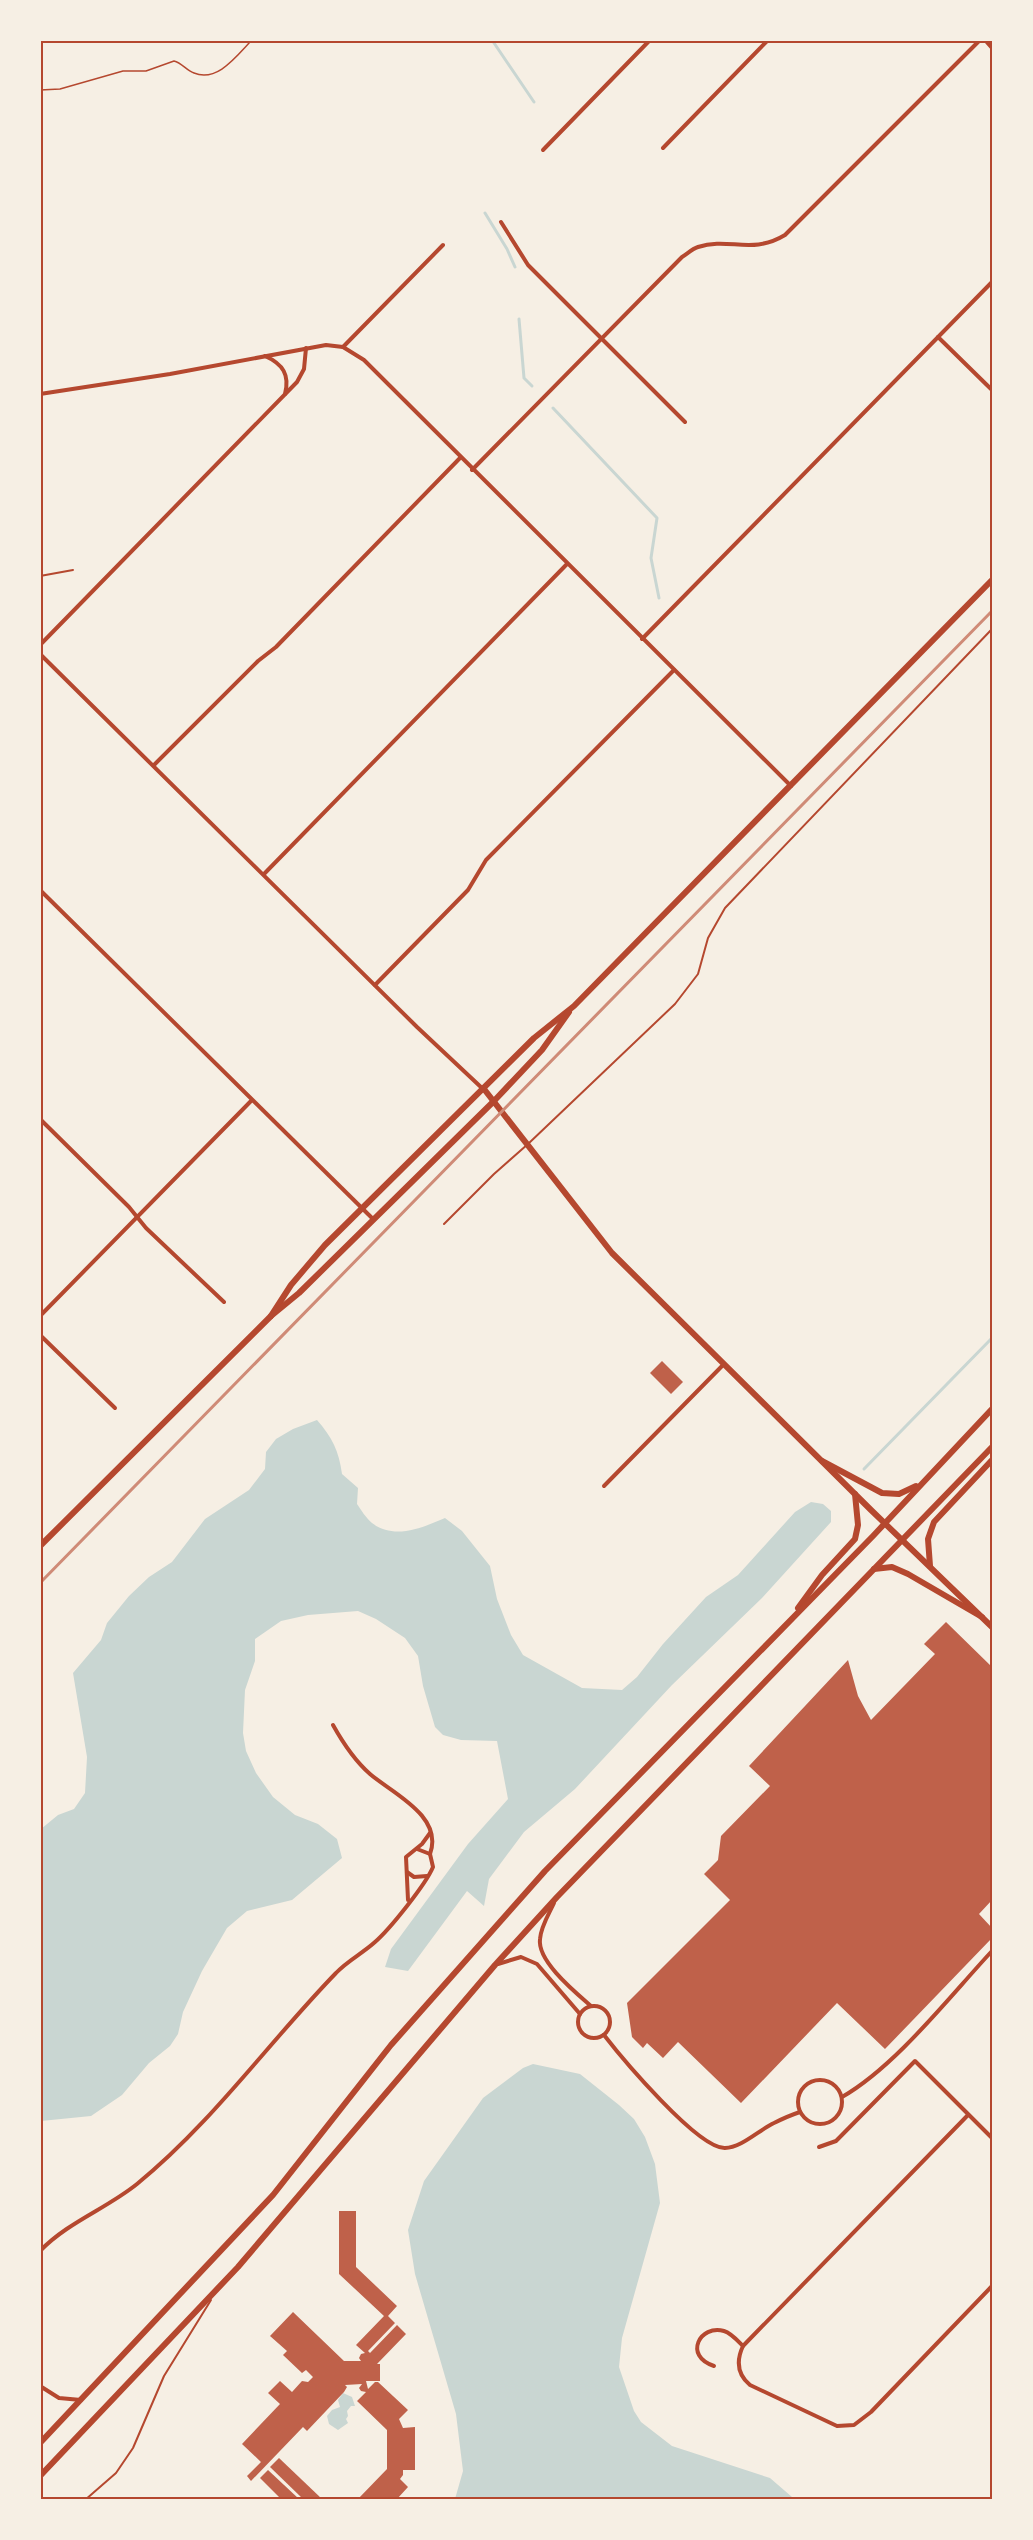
<svg xmlns="http://www.w3.org/2000/svg" width="1033" height="2540" font-family="'Space Grotesk',sans-serif">
  <style>
    .water { fill: #c9d6d2 }
    .lines { fill: none; stroke-linecap: round; stroke-linejoin: round }
    .stream { stroke: #c9d6d2; stroke-width: 3 }
    .building { fill: #bf614a }
    .path { stroke: #b5482f; stroke-width: 1.5 }
    .service { stroke: #b5482f; stroke-width: 2 }
    .minor { stroke: #b5482f; stroke-width: 4 }
    .secondary { stroke: #b5482f; stroke-width: 6 }
    .primary { stroke: #b5482f; stroke-width: 6 }
    .rail { stroke: #cf8b77; stroke-width: 3 }
    .neatline { fill: none; stroke: #b5482f; stroke-width: 2 }
  </style>
  <rect width="100%" height="100%" fill="#f6efe4"/>
  <g class="water">
    <path d="M317,1420C332,1437 339,1451 342,1474L358,1488L357,1504C361,1510 366,1518 372,1523C394,1540 422,1528 445,1518L462,1531L490,1566L497,1599L511,1635L523,1655L582,1688L622,1690L637,1677L663,1644L706,1597L738,1575L795,1512L811,1502L823,1504L831,1511V1522L762,1598L672,1685L575,1789L524,1832L489,1879L484,1906L467,1891L408,1971L385,1967L391,1949L468,1844L508,1799L497,1741L461,1740L443,1735L435,1727L423,1686L418,1656L405,1638L376,1619L358,1611L308,1615L281,1621L255,1639V1661L245,1690L243,1733L246,1751L256,1773L273,1797L295,1815L318,1824L337,1839L342,1858L292,1900L247,1911L227,1928L202,1971L183,2012L178,2034L170,2046L149,2063L122,2095L91,2116L41,2121V1829L58,1815L74,1809L85,1793L87,1757L73,1673L101,1640L107,1623L129,1596L149,1577L172,1562L205,1519L249,1490L265,1469L266,1452L276,1439L293,1429Z"/>
    <path d="M533,2064L580,2074L619,2105L634,2119L645,2137L655,2164L660,2203L622,2338L619,2367L634,2411L641,2422L672,2446L770,2478L792,2497L798,2499H455L463,2471L456,2414L415,2274L408,2230L424,2181L483,2098L523,2068Z"/>
    <path d="M343,2393L352,2397L355,2406H351L347,2411L348,2416L346,2419L348,2423L338,2430L329,2424L327,2416L332,2410L340,2407L338,2400Z"/>
  </g>
  <g class="lines">
    <g class="stream">
      <path d="M492,40L534,102"/>
      <path d="M485,213L507,249L515,267"/>
      <path d="M519,319L524,378L532,386"/>
      <path d="M553,408L657,518L651,558L659,598"/>
      <path d="M864,1469L992,1338"/>
    </g>
  </g>
  <g class="building">
    <path d="M662,1361L683,1382L671,1394L650,1373Z"/>
    <path d="M946,1622L992,1667V1848L991,1850L992,1852V1900L979,1914L992,1928V1938L885,2049L837,2003L741,2103L678,2042L663,2058L647,2043L643,2048L632,2037L627,2003L730,1900L704,1874L718,1860L721,1836L770,1786L749,1766L848,1660L858,1696L871,1720L935,1654L924,1644Z"/>
    <path d="M339,2211H356V2267L397,2306L388,2316L395,2323L368,2351L370,2353L397,2325L406,2334L377,2364H380V2381H366L368,2389L375,2382H378L408,2410L399,2419L403,2428L415,2427V2470H403V2475L400,2479L408,2487L397,2499H358L387,2469V2430L357,2401L366,2392L361,2391L359,2388L362,2384L345,2385L347,2387L344,2392L307,2431L303,2427L251,2481L247,2476L261,2462L242,2444L280,2404L268,2393L280,2381L292,2392L302,2381L308,2382L313,2377L306,2370L302,2373L283,2355L287,2351L270,2336L293,2312L344,2361H361L359,2358L361,2354L365,2353L356,2345L384,2316L339,2274Z"/>
    <path d="M279,2458L322,2499H303L270,2467Z"/>
    <path d="M268,2470L299,2499H281L260,2478Z"/>
  </g>
  <g class="lines">
    <path class="path" d="M40,90L60,89L123,71H146L174,61C182,63 186,70 194,73C218,83 238,54 252,40"/>
    <g class="service">
      <path d="M40,576L73,570"/>
      <path d="M444,1224L494,1174L528,1144L675,1004L698,974L708,938L725,908L992,629"/>
      <path d="M85,2500L116,2473L133,2448L164,2376L211,2300"/>
    </g>
    <g class="minor">
      <path d="M985,40L992,48"/>
      <path d="M663,148L768,40"/>
      <path d="M543,150L650,40"/>
      <path d="M501,222L528,265L685,422"/>
      <path d="M938,337L992,390"/>
      <path d="M343,347L443,245"/>
      <path d="M265,356C283,364 290,375 285,394"/>
      <path d="M40,394L170,374L326,345L343,347L364,360L791,786"/>
      <path d="M472,470L682,257C687,254 692,249 698,247C729,237 752,255 785,235L980,40"/>
      <path d="M642,639L992,282"/>
      <path d="M40,645L297,382L304,369L306,348"/>
      <path d="M40,654L417,1027L483,1089"/>
      <path d="M154,765L258,661L276,647L460,458"/>
      <path d="M264,874L567,564"/>
      <path d="M40,890L373,1219"/>
      <path d="M375,985L468,890L486,860L674,670"/>
      <path d="M40,1119L129,1207L146,1228L224,1302"/>
      <path d="M40,1316L251,1101"/>
      <path d="M40,1335L115,1408"/>
      <path d="M604,1486L724,1364"/>
      <path d="M333,1725C343,1743 354,1760 370,1774C392,1793 444,1816 430,1854"/>
      <path d="M407,1872L414,1877L427,1876"/>
      <path d="M408,1900L406,1857L422,1844L430,1833"/>
      <path d="M554,1903C549,1914 541,1926 540,1939C537,1961 575,1992 591,2006"/>
      <path d="M498,1964L521,1957L537,1964L580,2014"/>
      <circle cx="594" cy="2022" r="16"/>
      <path d="M604,2035C621,2057 698,2149 725,2148C741,2148 759,2130 774,2123C782,2119 791,2115 800,2112"/>
      <circle cx="820" cy="2102" r="22"/>
      <path d="M842,2097C896,2066 950,1996 992,1951"/>
      <path d="M968,2115L743,2346C736,2361 737,2374 750,2385L837,2426L854,2425L871,2412L992,2286"/>
      <path d="M819,2147L836,2141L915,2061L992,2138"/>
      <path d="M40,2251C68,2222 106,2209 137,2184C212,2123 269,2042 336,1973C347,1961 363,1953 375,1942C390,1929 426,1884 433,1867L430,1854L417,1849"/>
      <path d="M714,2366C683,2356 700,2324 724,2331C731,2333 738,2341 743,2346"/>
      <path d="M40,2386L59,2398L81,2400"/>
    </g>
    <g class="secondary">
      <path d="M484,1089L612,1253L871,1510L992,1627"/>
      <path d="M271,1316L291,1285L325,1245L534,1038L574,1006L992,580"/>
      <path d="M40,1546L271,1316L299,1293L494,1101L542,1050L569,1012"/>
    </g>
    <g class="primary">
      <path d="M822,1461L882,1493L899,1494L916,1486"/>
      <path d="M930,1566L928,1539L934,1522L992,1460"/>
      <path d="M874,1569L892,1567L908,1574L982,1617"/>
      <path d="M798,1608L822,1575L855,1539L858,1525L855,1494"/>
      <path d="M40,2443L273,2195L391,2045L545,1871L873,1536L992,1409"/>
      <path d="M40,2476L238,2267L495,1965L557,1897L992,1447"/>
    </g>
    <path class="rail" d="M40,1583L992,611"/>
  </g>
  <rect width="1033" height="2540" fill="none" stroke="#f6efe4" stroke-width="84"/>
  <rect x="42" y="42" width="949" height="2456" class="neatline"/>
</svg>
